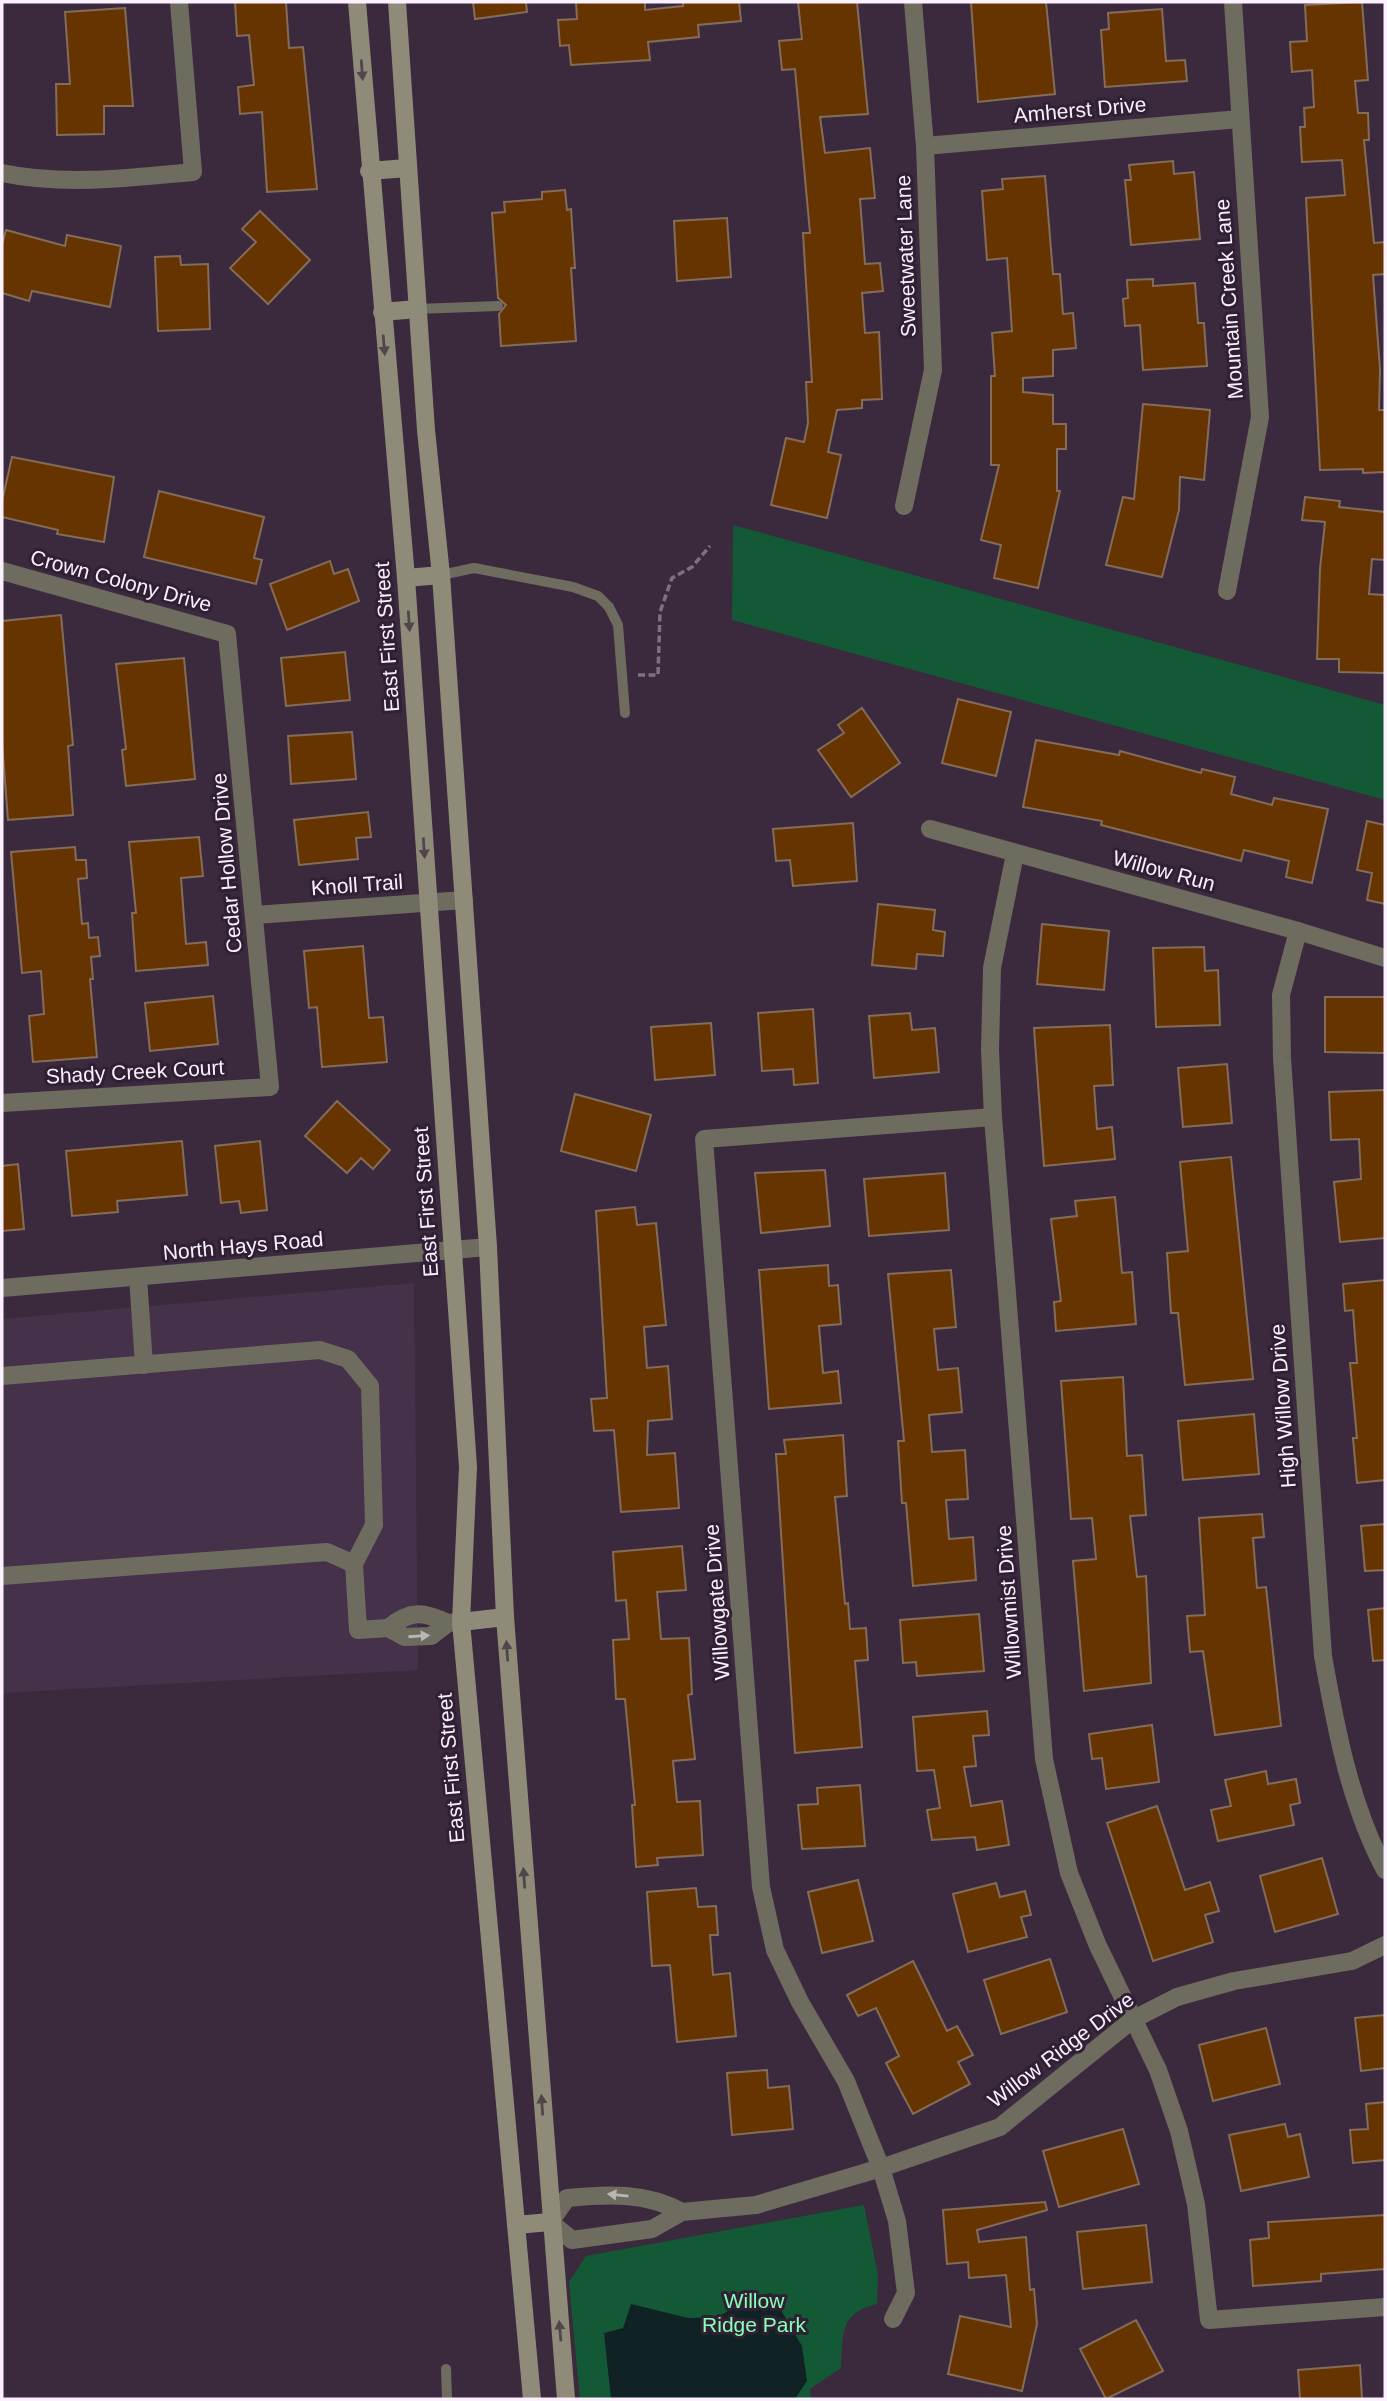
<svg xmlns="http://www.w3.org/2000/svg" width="1387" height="2401" font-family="Helvetica,sans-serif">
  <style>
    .built { fill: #46314b }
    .green { fill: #145935 }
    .water { fill: #112225 }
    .building { fill: #663400; stroke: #846c59; stroke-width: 2 }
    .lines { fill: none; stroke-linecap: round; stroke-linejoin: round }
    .path { stroke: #7f7081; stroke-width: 3.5; stroke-dasharray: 7 3.5; stroke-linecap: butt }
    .lane { stroke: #6d6c5f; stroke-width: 10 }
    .street { stroke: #6d6c5f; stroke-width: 18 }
    .secondary { stroke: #8e8c79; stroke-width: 18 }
    .oneway { fill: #51464c }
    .oneway2 { fill: #bbb5b6 }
    .labels { text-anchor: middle; stroke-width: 6; stroke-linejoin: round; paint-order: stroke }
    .street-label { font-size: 21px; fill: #fbf0fd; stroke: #302034 }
    .park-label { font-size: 21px; fill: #89ffb7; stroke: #302034 }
  </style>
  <rect width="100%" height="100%" fill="#3b2a3e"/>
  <path class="built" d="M414,1283L418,1670L2,1693V1319Z"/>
  <g class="green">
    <path d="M733,525L1385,705V800L732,620Z"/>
    <path d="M864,2205L878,2275L877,2304C839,2313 843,2334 841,2368L810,2389L811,2399H580L569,2282L586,2256Z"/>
  </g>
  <path class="water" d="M771,2293L802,2346L807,2381L795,2399H611L604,2333L623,2328L631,2304L688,2318L719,2317L745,2299Z"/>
  <g class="building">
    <path d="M235,2H286L289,48L303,47L317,189L267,192L262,112L240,114L238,87L254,85L249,35L237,36Z"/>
    <path d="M473,2H526L527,12L475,19Z"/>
    <path d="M576,2H645V10L683,6V2H739L741,21L698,25L699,37L648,42L650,60L571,65L569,45L560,46L558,20L577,19Z"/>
    <path d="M798,2H857L868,114L820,117L825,153L870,148L875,198L860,199L865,264L880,263L883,291L862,293L865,333L879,332L882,399L862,400V408L837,410L828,452L841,455L827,518L771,505L786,438L804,442L808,423L806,382H812L803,233H810L795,69L782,70L779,41L802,39Z"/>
    <path d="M971,2H1046L1055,94L978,102Z"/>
    <path d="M1362,2L1368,80L1355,81L1358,113H1368L1369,140H1364L1374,243L1385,242V274L1373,275L1380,369L1379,410H1385V472L1363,473V469L1320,470L1306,198L1345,195L1342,160L1302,162L1300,127H1305L1304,108L1314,107L1312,70L1292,72L1290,42L1307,41L1305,5Z"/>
    <path d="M125,8L133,106H104V134L57,135L56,84H70L65,12Z"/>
    <path d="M1162,9L1166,61L1185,60L1187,81L1105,87L1101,30L1109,29L1108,13Z"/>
    <path d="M1173,161L1174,174L1194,172L1200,239L1131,245L1125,180H1131L1129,165Z"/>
    <path d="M1045,176L1053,274H1060L1063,314L1073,313L1076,348L1053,350V376L1023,378V392L1053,395V424H1066V449H1057V491H1060L1038,588L994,578L1001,545L981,540L999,465H991V376H995L992,333L1012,331L1007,258L987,260L982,191L1003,189L1002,179Z"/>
    <path d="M565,190L567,210L571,209L575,268H571L576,341L501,346L499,314L506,305L498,298L492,213L505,212L504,202L542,199V192Z"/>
    <path d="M260,211L310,260L268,304L230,268L256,242L242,229Z"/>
    <path d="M727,218L731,277L677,281L674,221Z"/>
    <path d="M6,230L65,246L67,235L121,246L110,307L32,291L29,301L2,293V245Z"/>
    <path d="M180,256L181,265L208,264L210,329L158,331L155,257Z"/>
    <path d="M1153,279V286L1195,283L1198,323H1204L1207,366L1143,370L1140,325L1125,326L1123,299L1128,298L1127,280Z"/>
    <path d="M1143,404L1210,410L1204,480L1180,477L1179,510L1162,577L1106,565L1123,497L1134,499Z"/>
    <path d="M12,457L114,477L104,542L57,534L58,530L2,517V501Z"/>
    <path d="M159,491L264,517L254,558L262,560L256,584L144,557Z"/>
    <path d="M1305,497L1340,501L1339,507L1385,512V560L1372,559L1369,594L1385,595V673L1339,672V659H1317L1320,569L1325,522L1302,520Z"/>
    <path d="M330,561L334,574L348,569L359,601L287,630L270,584Z"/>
    <path d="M61,615L73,745L68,746L73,815L8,820L2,742V621Z"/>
    <path d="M345,652L350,700L286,706L281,658Z"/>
    <path d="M184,658L195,779L126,786L122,750L126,749L116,664Z"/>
    <path d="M958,699L1011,712L996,776L942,763Z"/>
    <path d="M862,708L900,763L851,797L818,750L844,733L838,725Z"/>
    <path d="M352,732L356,779L291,784L288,736Z"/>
    <path d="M1036,740L1119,755L1120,751L1201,773L1202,769L1235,777L1231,794L1272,805L1274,798L1328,809L1312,883L1286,877L1289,861L1244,850L1241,861L1101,825L1102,821L1023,807Z"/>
    <path d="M368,812L371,837L356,838L358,859L299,865L294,820Z"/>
    <path d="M1367,821L1385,825V904L1367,900L1372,873L1357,870Z"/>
    <path d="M853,823L857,881L793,886L790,860L776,861L773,829Z"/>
    <path d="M199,837L203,876L181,878L186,944L206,942L208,965L136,971L132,913H136L129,842Z"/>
    <path d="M75,847L76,860H86L87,878L78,879L82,924L88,923L89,938L98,937L100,956L91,957L93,979H90L97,1057L33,1062L29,1016L44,1014L41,971L22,973L11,852Z"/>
    <path d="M878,904L935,910L933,930L945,932L943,956L917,954L916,969L872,965Z"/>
    <path d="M1042,924L1109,931L1104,990L1037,984Z"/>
    <path d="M363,946L369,1018L383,1017L387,1062L322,1067L317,1007L309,1008L304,951Z"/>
    <path d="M1204,947L1205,971L1218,970L1220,1025L1156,1027L1153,948Z"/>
    <path d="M213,996L218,1044L150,1051L145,1003Z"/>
    <path d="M1325,997H1385V1053L1325,1052Z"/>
    <path d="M813,1009L818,1083L794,1085L793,1069L762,1071L758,1013Z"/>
    <path d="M910,1013L912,1030L935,1028L939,1072L874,1078L869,1016Z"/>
    <path d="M711,1023L715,1075L655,1080L651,1027Z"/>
    <path d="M1110,1025L1113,1085L1094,1086L1097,1129L1112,1127L1115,1159L1044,1166L1034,1028Z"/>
    <path d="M1227,1064L1232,1123L1183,1127L1178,1068Z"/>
    <path d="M1385,1090V1238L1340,1242L1334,1182L1361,1179L1359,1139L1331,1140L1329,1092Z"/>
    <path d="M575,1094L651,1115L636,1171L561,1151Z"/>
    <path d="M337,1101L390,1150L373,1169L361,1158L347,1173L305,1136Z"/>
    <path d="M182,1141L187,1195L117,1201L118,1212L72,1216L66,1151Z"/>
    <path d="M260,1141L267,1210L241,1213L239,1201L221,1203L215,1146Z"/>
    <path d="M1231,1157L1253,1379L1185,1385L1178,1313H1171L1167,1253L1188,1251L1180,1162Z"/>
    <path d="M18,1164L24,1229L2,1231V1166Z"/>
    <path d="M825,1170L830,1226L761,1233L755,1173Z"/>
    <path d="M945,1173L949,1230L869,1236L864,1179Z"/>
    <path d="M1115,1197L1122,1273L1132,1272L1136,1324L1056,1331L1054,1302L1061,1301L1051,1219L1077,1216L1075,1201Z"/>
    <path d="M635,1207L637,1225L656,1223L666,1325L644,1327L647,1368L668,1366L672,1419L648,1421L647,1455L675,1453L679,1508L621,1512L614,1430L594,1431L591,1399L607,1398L596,1211Z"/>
    <path d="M828,1265L829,1286L838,1285L841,1324L819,1326L823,1373L838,1371L841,1403L769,1409L759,1270Z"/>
    <path d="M951,1270L956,1327L934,1329L938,1370L958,1368L962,1412L929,1415L932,1452L965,1450L968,1499L946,1500L949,1539L973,1537L976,1580L913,1586L906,1503H902L898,1441H904L888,1274Z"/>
    <path d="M1385,1280V1480L1357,1483L1353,1438H1357L1350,1363H1357L1353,1310L1345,1311L1343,1284Z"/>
    <path d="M1123,1377L1127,1456L1142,1455L1146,1515L1130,1516L1137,1577L1146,1576L1151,1683L1084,1691L1073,1561L1096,1559L1092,1518L1071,1519L1061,1381Z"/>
    <path d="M1254,1414L1259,1474L1183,1480L1178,1421Z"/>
    <path d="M843,1435L847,1496L835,1497L845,1604L848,1603L850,1629L866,1628L868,1660L855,1661L862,1747L795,1753L776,1454H786L784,1440Z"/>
    <path d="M1262,1514L1264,1537L1253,1538L1257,1588L1266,1587L1281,1726L1215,1735L1203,1651L1190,1652L1187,1616L1205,1615L1199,1518Z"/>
    <path d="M1385,1524V1570L1365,1571L1361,1526Z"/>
    <path d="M682,1546L686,1590L657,1592L661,1639L689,1638L692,1694L688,1695L695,1759L673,1761L677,1802L700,1801L703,1855L657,1858L658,1865L636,1867L632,1805H635L625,1699H616L613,1640L629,1639L626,1600L616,1601L613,1552Z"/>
    <path d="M1385,1608V1660L1373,1661L1368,1610Z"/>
    <path d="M979,1614L984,1671L917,1676L916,1662L903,1663L900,1620Z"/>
    <path d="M987,1711L989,1735L973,1736L976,1766L964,1767L971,1806L1002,1801L1009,1845L977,1850L975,1837L932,1840L927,1810L940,1808L934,1770L917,1771L913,1717Z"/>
    <path d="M1152,1725L1159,1782L1106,1789L1102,1758L1092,1759L1089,1734Z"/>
    <path d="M1266,1771L1268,1784L1296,1779L1300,1803L1290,1805L1294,1825L1218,1841L1211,1810L1231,1806L1225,1780Z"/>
    <path d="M860,1785L865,1846L802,1849L798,1805L818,1804L817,1788Z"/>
    <path d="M1157,1806L1185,1890L1210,1882L1219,1911L1205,1915L1213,1942L1153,1961L1107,1823Z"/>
    <path d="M1322,1858L1338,1914L1275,1932L1260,1876Z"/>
    <path d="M858,1880L873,1941L822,1953L808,1892Z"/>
    <path d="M996,1883L1000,1897L1025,1891L1031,1915L1021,1917L1027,1937L968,1952L953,1894Z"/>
    <path d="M696,1888L698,1907L716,1906L718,1935H710L713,1975L730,1973L736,2036L677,2042L670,1965L652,1966L647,1892Z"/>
    <path d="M1050,1959L1067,2012L1001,2034L984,1980Z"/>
    <path d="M913,1961L947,2031L957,2026L973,2055L958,2062L970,2084L913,2114L886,2063L899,2056L876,2008L858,2016L847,1995Z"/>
    <path d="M1385,2015V2068L1361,2071L1355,2018Z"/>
    <path d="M1266,2028L1280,2084L1213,2101L1199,2045Z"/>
    <path d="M767,2070L768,2088L789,2086L793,2129L732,2135L727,2073Z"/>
    <path d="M1385,2102V2160L1353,2163L1350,2130L1368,2129L1366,2104Z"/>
    <path d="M1285,2124L1288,2137L1300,2134L1309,2177L1241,2191L1229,2135Z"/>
    <path d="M1123,2129L1139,2184L1059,2207L1043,2151Z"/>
    <path d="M1045,2202L1047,2210L977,2230L979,2242L1026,2237L1030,2290L1034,2289L1037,2324L1022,2391L948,2374L960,2316L1011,2327L1006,2275L969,2278L968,2262L947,2264L943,2210Z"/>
    <path d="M1385,2215V2269L1321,2274V2281L1253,2286L1250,2240L1269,2238L1268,2222Z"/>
    <path d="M1146,2225L1152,2282L1083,2289L1077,2232Z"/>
    <path d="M1136,2320L1163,2371L1106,2399L1080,2349Z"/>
    <path d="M1360,2365L1362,2399H1300L1298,2370Z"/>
  </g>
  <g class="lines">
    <path class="path" d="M638,675H658L660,612L672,578L692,567L710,546"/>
    <g class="lane">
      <path d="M417,309L498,306"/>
      <path d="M441,575L474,568L573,587L598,596L609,607L618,625L625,713"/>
      <path d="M446,2369L447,2399"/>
    </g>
    <g class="street">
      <path d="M925,146L1240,119"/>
      <path d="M2,173C64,186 130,178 193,172L179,2"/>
      <path d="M904,506L933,370L925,146L913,2"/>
      <path d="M2,571L227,634L270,1087L2,1103"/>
      <path d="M1227,591L1260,417L1233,2"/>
      <path d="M930,829L1298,931L1385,958"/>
      <path d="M1015,854L992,968L990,1050L993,1117L1044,1759L1069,1873L1098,1946L1158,2070L1179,2131L1196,2204L1209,2320L1385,2307"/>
      <path d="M255,915L464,900"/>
      <path d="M1298,931L1281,995L1282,1058L1323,1656C1336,1729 1350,1804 1385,1870"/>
      <path d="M138,1278L144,1365"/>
      <path d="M2,1288L488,1247"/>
      <path d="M2,1376L320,1350L348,1359L370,1386L374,1525L354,1564L358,1630L388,1628L405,1637L431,1636L448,1623L461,1622"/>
      <path d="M2,1576L327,1552L354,1564"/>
      <path d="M388,1628C410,1610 423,1611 448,1623"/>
      <path d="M682,2212C646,2192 607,2194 567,2198L550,2222L572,2240L652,2229L682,2212L756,2205L881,2168L1000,2127L1132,2020L1177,1997L1234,1981L1352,1961L1385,1945"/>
      <path d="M893,2319L906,2293L897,2221L881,2168L846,2081L800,2002L775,1950L761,1887L704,1139L993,1117"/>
    </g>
    <g class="secondary">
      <path d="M357,2L406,578L468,1467L461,1622L532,2399"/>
      <path d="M397,2L426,430L441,575L488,1247L505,1617L566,2399"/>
      <path d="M369,171L407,168"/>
      <path d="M382,312L417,309"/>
      <path d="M406,578L441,575"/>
      <path d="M461,1622L505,1617"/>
      <path d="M516,2225L550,2222"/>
    </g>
  </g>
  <defs><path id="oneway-solid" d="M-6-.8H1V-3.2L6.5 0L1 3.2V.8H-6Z" transform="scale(1.75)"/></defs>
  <g class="oneway">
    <use href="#oneway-solid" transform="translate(362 70) rotate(86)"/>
    <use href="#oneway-solid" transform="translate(384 345) rotate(85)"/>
    <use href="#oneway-solid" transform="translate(409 621) rotate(86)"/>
    <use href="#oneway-solid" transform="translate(424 848) rotate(86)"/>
    <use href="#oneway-solid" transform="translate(507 1651) rotate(-94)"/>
    <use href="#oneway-solid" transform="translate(524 1878) rotate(-94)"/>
    <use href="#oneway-solid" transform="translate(542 2105) rotate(-94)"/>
    <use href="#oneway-solid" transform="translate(560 2331) rotate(-95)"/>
  </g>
  <g class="oneway2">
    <use href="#oneway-solid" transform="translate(419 1636) rotate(-4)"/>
    <use href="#oneway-solid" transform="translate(618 2195) rotate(-174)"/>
  </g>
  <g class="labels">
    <g class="street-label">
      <text transform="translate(1080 110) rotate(-5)" y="7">Amherst Drive</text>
      <text transform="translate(906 256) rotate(-92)" y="7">Sweetwater Lane</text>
      <text transform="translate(1229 299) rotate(-94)" y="7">Mountain Creek Lane</text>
      <text transform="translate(121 581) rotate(15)" y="7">Crown Colony Drive</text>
      <text transform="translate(387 637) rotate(-94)" y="7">East First Street</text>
      <text transform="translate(227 863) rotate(-95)" y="7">Cedar Hollow Drive</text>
      <text transform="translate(1164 871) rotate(15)" y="7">Willow Run</text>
      <text transform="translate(357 885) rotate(-4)" y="7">Knoll Trail</text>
      <text transform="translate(135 1072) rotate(-3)" y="7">Shady Creek Court</text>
      <text transform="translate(426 1202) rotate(-94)" y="7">East First Street</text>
      <text transform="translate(243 1246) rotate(-5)" y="7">North Hays Road</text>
      <text transform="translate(1283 1406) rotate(-94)" y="7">High Willow Drive</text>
      <text transform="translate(717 1602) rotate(-94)" y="7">Willowgate Drive</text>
      <text transform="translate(1009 1602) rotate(-94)" y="7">Willowmist Drive</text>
      <text transform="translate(451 1768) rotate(-95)" y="7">East First Street</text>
      <text transform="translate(1061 2050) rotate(-37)" y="7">Willow Ridge Drive</text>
    </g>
    <g class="park-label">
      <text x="754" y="2308">Willow<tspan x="754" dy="24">Ridge Park</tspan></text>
    </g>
  </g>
  <rect width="1387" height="2401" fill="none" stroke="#fbf0fd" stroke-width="7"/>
</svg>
